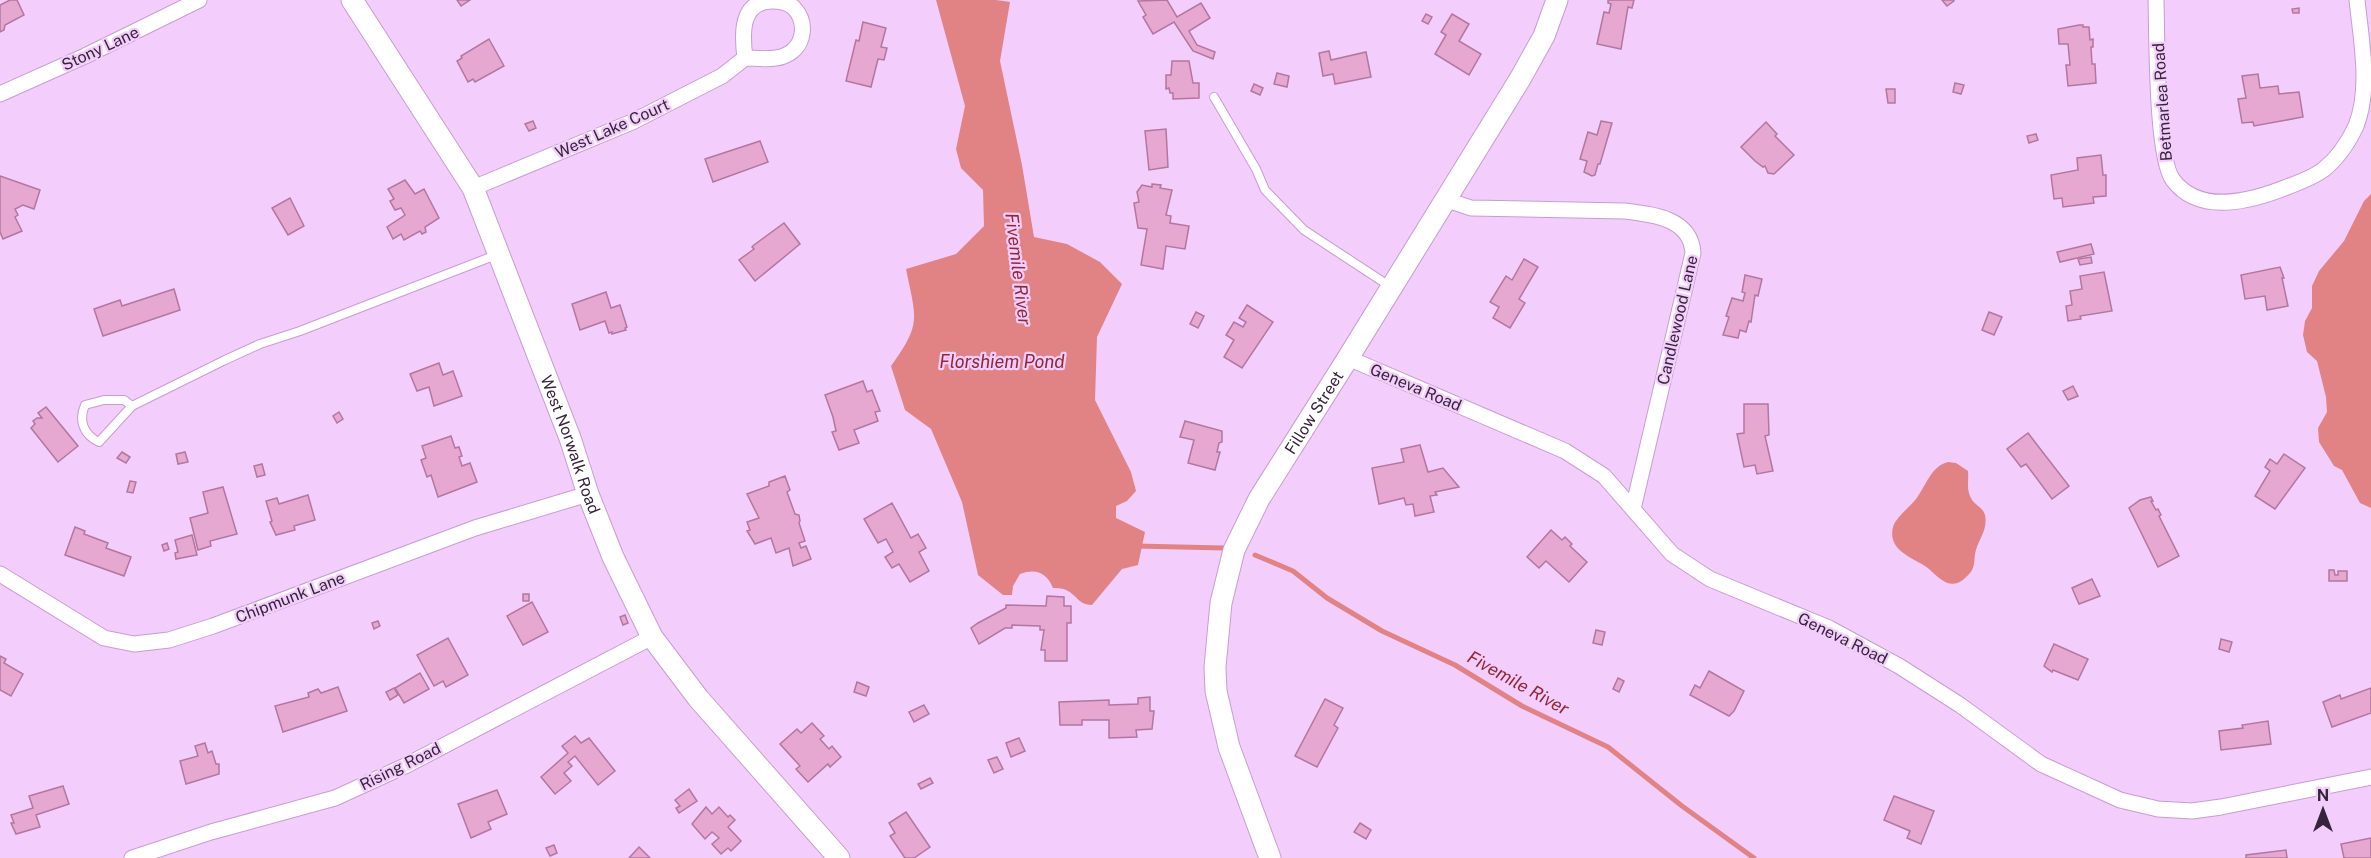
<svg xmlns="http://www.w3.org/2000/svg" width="2371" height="858" font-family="'Public Sans',sans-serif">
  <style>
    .water { fill: #e18384 }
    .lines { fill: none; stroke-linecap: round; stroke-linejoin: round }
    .stream { stroke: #e18384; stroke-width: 5 }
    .building { fill: #e6a7d1; stroke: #b2779f; stroke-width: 1.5 }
    .lane-casing { stroke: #c89cd3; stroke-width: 10 }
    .street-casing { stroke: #c89cd3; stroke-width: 17 }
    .secondary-casing { stroke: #c89cd3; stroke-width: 23 }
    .lane { stroke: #fff; stroke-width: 8 }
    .street { stroke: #fff; stroke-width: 15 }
    .secondary { stroke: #fff; stroke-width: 21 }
    .labels { text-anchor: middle; stroke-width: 4.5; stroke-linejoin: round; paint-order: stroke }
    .street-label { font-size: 16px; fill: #36243a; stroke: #f3cefc }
    .water-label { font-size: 18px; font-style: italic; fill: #952733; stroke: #f3cefc }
  </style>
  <rect width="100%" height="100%" fill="#f3cefc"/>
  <g class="water">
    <path d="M936,0H996L1010,2L1000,61L1022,165L1034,237L1067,244L1100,262L1122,284L1097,337L1095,400L1131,472L1136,491L1127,501L1116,506V518L1145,532L1138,565L1122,569L1092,605C1074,605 1077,587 1053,588C1047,573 1036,568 1020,574L1013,586L1012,595H1003L978,575L962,502L931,429L905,410L891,366C922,323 916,319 906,269L956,254L984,226L983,190L961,168L956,149L965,106Z"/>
    <path d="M2371,194V508L2360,503L2342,470L2334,466L2319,442L2318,428L2327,412L2326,397L2317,361L2307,352L2303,335L2305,321L2312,308V286L2319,271L2344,241L2364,201Z"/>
    <path d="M1948,462L1956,463L1968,471C1969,480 1966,489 1971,498C1974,505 1983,507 1985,515C1988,529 1979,539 1976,550C1974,556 1975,563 1973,568C1971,573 1967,576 1964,579C1950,591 1939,578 1929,569C1915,558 1887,552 1893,527C1896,517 1910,507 1916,499C1926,486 1931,466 1948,462Z"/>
  </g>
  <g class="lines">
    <g class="stream">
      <path d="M1136,546L1224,548"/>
      <path d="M1255,555L1293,571L1327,598L1382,631L1455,665L1522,706L1608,747L1682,806L1754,858"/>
    </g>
  </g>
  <g class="building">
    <path d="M10,0H17L24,15L5,25L4,30L0,32V5Z"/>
    <path d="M457,0H470L461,6Z"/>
    <path d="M1167,0L1177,17L1201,3L1210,18L1189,31L1197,45L1215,52L1213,59L1193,51L1174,22L1153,34L1143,17L1146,15L1138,1Z"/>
    <path d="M1608,0H1634L1632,8L1628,7L1621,49L1597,44L1604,12L1609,13L1611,4L1608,3Z"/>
    <path d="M1942,0H1953L1954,1L1947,6Z"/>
    <path d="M2299,8V13H2293L2292,9Z"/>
    <path d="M1426,14L1432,17L1428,24L1422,21Z"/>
    <path d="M1452,14L1469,24L1459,41L1481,54L1469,75L1435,54L1446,35L1441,32Z"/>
    <path d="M863,22L886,28L881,47L887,48L884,60L878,59L871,87L846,81L856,40L859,41Z"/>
    <path d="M2079,25H2083V27H2089L2090,40L2093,39V47H2091L2092,64H2095L2096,83L2068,86L2066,65H2070L2068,44H2059L2058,29Z"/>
    <path d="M489,39L504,66L475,82L473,79L468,82L457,61L462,58L461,56Z"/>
    <path d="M1329,51L1331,60L1366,52L1371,77L1335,84L1333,74L1323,76L1319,53Z"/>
    <path d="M1172,61H1189L1193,83H1199V98L1173,99V93H1170L1169,88L1166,89V75H1171Z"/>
    <path d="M1277,73L1289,76L1287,87L1274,84Z"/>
    <path d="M2258,74L2260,88L2278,86L2279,94L2299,92L2303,117L2254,126L2253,122L2242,123L2238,99L2246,98L2242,76Z"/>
    <path d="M1955,83L1964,85L1961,94L1953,92Z"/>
    <path d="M1254,84L1263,88L1260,95L1251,91Z"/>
    <path d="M1886,89H1895V103H1888Z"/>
    <path d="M533,121L536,128L529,131L525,124Z"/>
    <path d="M1601,121L1612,123L1600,164H1598L1595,175L1592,176L1584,172L1587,161L1580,159L1588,132L1597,135Z"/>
    <path d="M1766,122L1777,134L1775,136L1794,155L1774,174L1768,173L1765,166L1763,167L1755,161L1741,147Z"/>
    <path d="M1166,129L1168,167L1149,170L1145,131Z"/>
    <path d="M2036,134L2038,140L2029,143L2027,136Z"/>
    <path d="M760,141L768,162L713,182L705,159Z"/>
    <path d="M2101,155L2103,175H2106V196L2093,197L2094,203L2063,207L2062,198L2054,199L2051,175L2078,170L2077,158Z"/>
    <path d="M0,176L40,190L34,209L23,205L15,209L18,215L15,217L22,231L3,239L0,232Z"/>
    <path d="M405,180L415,194L424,189L439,218L425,227L426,232L422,234L420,231L404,240L401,234L393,239L387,227L405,215L401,208L395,210L390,201L394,199L388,189Z"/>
    <path d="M1152,184L1161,185L1160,188L1172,190L1166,215L1171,216L1170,223L1189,226L1185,249L1166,246L1163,269L1141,265L1147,229L1138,228L1134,203L1139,202L1137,192L1142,185L1152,187Z"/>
    <path d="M290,198L304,226L288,235L272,208Z"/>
    <path d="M784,223L800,244L755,281L739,260L754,249L752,247L754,245Z"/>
    <path d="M2091,244L2094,254L2060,262L2057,252Z"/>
    <path d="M2091,257L2092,263L2080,265L2078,259Z"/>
    <path d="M1524,259L1538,267L1519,299L1525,303L1510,328L1493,318L1499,307L1490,302L1506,276L1512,280Z"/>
    <path d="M2280,267L2284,278H2282L2288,306L2267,310L2265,296L2245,299L2241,275Z"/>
    <path d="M2104,272L2112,311L2080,316L2081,319L2068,321L2066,306L2072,305L2070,291L2082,289L2080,276Z"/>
    <path d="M1745,275L1762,279L1758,296L1755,295L1751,322L1749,321L1746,332L1740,330L1738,338L1723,335L1729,317L1726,316L1732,298L1743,301L1745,293L1742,292Z"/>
    <path d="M174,289L180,310L103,336L94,309L120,300L122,306Z"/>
    <path d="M606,292L611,308L620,305L627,327L625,328L626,330L612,334V332L609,333L605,321L580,330L572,304Z"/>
    <path d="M1247,305L1273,322L1242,368L1224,357L1234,340L1226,335L1234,322L1243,327L1246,322L1239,318Z"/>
    <path d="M1196,312L1204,316L1198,328L1190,324Z"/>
    <path d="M1989,312L2002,317L1994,335L1982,330Z"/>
    <path d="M439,363L443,375L453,371L462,396L434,406L429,387L417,391L410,374Z"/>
    <path d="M863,381L867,392L872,390L880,411L875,412L878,421L854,430L859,443L839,450L832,432L836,431L833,417L825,395Z"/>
    <path d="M2073,386L2078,396L2068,400L2063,391Z"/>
    <path d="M1744,404H1768L1769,435L1765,436L1773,471L1757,474L1755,465L1744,467L1737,434L1744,433Z"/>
    <path d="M46,407L78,446L58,462L31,428L35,424L33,421L37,418H42L38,413Z"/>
    <path d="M339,412L343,419L337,423L333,416Z"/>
    <path d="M1185,421L1222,431V442L1219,443L1217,452H1220L1215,470L1188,463L1194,440L1180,437Z"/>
    <path d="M2028,433L2069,486L2052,499L2026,464L2021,467L2007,449Z"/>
    <path d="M451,436L455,448L459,447L462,456L459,457L462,466L470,463L477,482L438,497L431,475L427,477L421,460L426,458L422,446Z"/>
    <path d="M1420,445L1428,472L1443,468L1459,487L1435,492L1437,495L1430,496L1434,512L1415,516L1413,504L1406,505L1404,498L1379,504L1372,468L1404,462L1401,449Z"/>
    <path d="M122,452L130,457L126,463L117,458Z"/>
    <path d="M185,452L188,462L178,464L176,454Z"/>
    <path d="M2284,454L2305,468L2275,509L2255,496L2270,471L2265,467L2270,459L2277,464Z"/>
    <path d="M262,464L265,475L257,477L254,466Z"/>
    <path d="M785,476L790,490L787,492L795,514L799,515L800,521L799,523L805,541L799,543L801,548L806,546L811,559L793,566L789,548L776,553L771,538L755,544L747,531L750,530L747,522L759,518L747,494L769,486V482Z"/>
    <path d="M130,481L136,482L133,493L127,492Z"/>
    <path d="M223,487L237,534L210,541L211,546L198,550L190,518L208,513L203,492Z"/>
    <path d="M308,495L315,520L294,526L295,530L276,535L270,522L272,521L266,501L277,498L279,504Z"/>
    <path d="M2151,497L2153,501H2151L2156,510L2158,509L2161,515L2159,516L2179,556L2158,567L2129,508L2140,500Z"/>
    <path d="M892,503L911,538L918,534L926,548L919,552L929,571L910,582L899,564L892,568L885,557L893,552L886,539L878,543L864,519Z"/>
    <path d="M75,527L85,531L84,534L108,543L106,548L131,557L124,576L65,555Z"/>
    <path d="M1551,530L1562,540L1565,537L1572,544L1570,546L1587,562L1569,582L1546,561L1539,568L1527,557Z"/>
    <path d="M192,535L197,555L176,559L175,553L178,552L175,540Z"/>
    <path d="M167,543L169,549L164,551L162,545Z"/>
    <path d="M2329,570H2334L2335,575H2338V571H2347V581H2329Z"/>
    <path d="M2092,579L2100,596L2079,604L2072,588Z"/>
    <rect x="523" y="594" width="6" height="7"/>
    <path d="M1047,596L1064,597V606H1071V623H1067V661H1045V650H1041L1044,630H1040V626L1012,625V628H1005L979,644L971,628L978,623L1006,608V605L1046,606Z"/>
    <path d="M532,602L548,632L523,645L507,616Z"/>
    <path d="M625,615L628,623L623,625L620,617Z"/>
    <path d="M378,621L380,626L374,629L372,623Z"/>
    <path d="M1596,630L1605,632L1602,645L1593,643Z"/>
    <path d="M448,638L468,675L446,687L443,681L434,686L417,655Z"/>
    <path d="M2221,639L2232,642L2229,652L2219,649Z"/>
    <path d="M2054,644L2088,659L2078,680L2053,670L2052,672L2044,666Z"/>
    <path d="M0,656L6,659L4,663L23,674L11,696L0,690Z"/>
    <path d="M1709,671L1744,691L1734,711L1729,716L1690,695L1695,685L1700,688Z"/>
    <path d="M420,673L429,689L404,703L395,688Z"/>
    <path d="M1618,678L1624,681L1619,692L1613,689Z"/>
    <path d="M857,682L869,687L866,696L854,692Z"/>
    <path d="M338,687L347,711L283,732L275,706L309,697L308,693L318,689L321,693Z"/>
    <path d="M394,688L398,695L390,700L386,692Z"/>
    <path d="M2371,688V713L2332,727L2323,702L2340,695L2341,699Z"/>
    <path d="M1150,697V711H1154L1152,729L1136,730L1137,737L1109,738V720H1082V725H1060L1059,702L1109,700V705L1138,704V698Z"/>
    <path d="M1325,699L1343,708L1334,725L1338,728L1317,767L1295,756Z"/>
    <path d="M924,705L929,714L914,722L909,712Z"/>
    <path d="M2268,721L2271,744L2221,750L2219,731L2243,728L2242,725Z"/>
    <path d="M812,723L824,736L820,739L829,749L832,746L841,757L830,767L828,764L808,782L796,769L800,766L780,744L797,729L801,733Z"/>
    <path d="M575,736L581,743L589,738L615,771L598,785L575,756L568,762L572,766L564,773L571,781L555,794L541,777L568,753L562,746Z"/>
    <path d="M1019,738L1025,751L1011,757L1006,743Z"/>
    <path d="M205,743L208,753L212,751L216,764H219V774L186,784L180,761L198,756L195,746Z"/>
    <path d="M997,757L1003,769L994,773L988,760Z"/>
    <path d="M930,778L933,783L921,789L918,784Z"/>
    <path d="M63,786L69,804L36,815L40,827L16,834L11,823H14L11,815L33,808L29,796Z"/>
    <path d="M689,789L697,801L679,813L676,808L680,806L675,800Z"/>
    <path d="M497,790L507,814L488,822L491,829L471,838L458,804Z"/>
    <path d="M1894,796L1934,811L1921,844L1907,838L1910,831L1884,820Z"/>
    <path d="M706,807L712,814L719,807L728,817L730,815L735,820L728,827L741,841L731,851L728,848L721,854L712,844L719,838L717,836L712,832L705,839L692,824Z"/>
    <path d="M906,812L930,847L914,858H905L890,836L895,833L889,823Z"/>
    <path d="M1360,823L1371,830L1366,839L1354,832Z"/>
    <path d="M2371,838V858H2344L2341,844Z"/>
    <path d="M554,845L557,853L550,856L546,848Z"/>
    <path d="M639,847L650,858H629Z"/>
    <path d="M2286,850L2287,858H2246V855Z"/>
  </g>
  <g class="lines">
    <defs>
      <g id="lane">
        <path d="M1214,97L1256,169L1265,190L1304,230L1391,287"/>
        <path d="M132,406L124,400H104L85,405C78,421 84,435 99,442L132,406L225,360L260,344L300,331L496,255"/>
      </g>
      <g id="street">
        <path d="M2156,0C2157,34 2156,158 2173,180C2200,216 2252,201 2287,187C2300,182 2312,178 2323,170C2337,159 2349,141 2356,126C2371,88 2361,40 2357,0"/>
        <path d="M0,94L85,56L199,0"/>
        <path d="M473,188L632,122L722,76L745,58C742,35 740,1 772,1C780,1 789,3 794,8C808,23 804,47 786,55C775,61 757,58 745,58"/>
        <path d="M1447,200L1471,208L1624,211C1652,214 1691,218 1693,253L1633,509"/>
        <path d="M1348,358L1565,451L1604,476L1672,554L1710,579L1829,628L1899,666L1960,705L2041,764L2120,800L2158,809L2192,811L2221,807L2371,777"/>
        <path d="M0,574L104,638L134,644L169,640L213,626L475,528L588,494"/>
        <path d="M132,858L211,832L335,798L405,766L652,637"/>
      </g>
      <g id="secondary">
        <path id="s1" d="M352,0L473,188L570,438L588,494L613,557L652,637L698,698L839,858"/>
        <path id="s2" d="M1270,858L1229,747L1216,691L1215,667L1221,603L1234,550L1259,499L1348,358L1520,79L1544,36L1557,0"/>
      </g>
    </defs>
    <use href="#lane" class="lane-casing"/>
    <use href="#street" class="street-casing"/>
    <use href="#secondary" class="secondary-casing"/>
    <use href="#lane" class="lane"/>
    <use href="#street" class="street"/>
    <use href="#secondary" class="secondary"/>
  </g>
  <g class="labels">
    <g class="street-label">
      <text transform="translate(100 48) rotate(-25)" y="6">Stony Lane</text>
      <text transform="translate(2162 102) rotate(-94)" y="6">Betmarlea Road</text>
      <text transform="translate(612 128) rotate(-24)" y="6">West Lake Court</text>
      <text transform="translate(1677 320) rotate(-77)" y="6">Candlewood Lane</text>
      <text transform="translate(1416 387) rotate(23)" y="6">Geneva Road</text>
      <text dy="6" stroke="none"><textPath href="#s2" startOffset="478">Fillow Street</textPath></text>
      <text dy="6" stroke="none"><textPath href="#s1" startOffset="498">West Norwalk Road</textPath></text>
      <text transform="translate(290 597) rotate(-21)" y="6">Chipmunk Lane</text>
      <text transform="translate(1843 638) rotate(26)" y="6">Geneva Road</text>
      <text transform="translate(400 766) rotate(-26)" y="6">Rising Road</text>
    </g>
    <g class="water-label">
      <text transform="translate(1018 269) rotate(83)" y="6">Fivemile River</text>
      <text x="1002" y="368">Florshiem Pond</text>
      <text transform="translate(1518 683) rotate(29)" y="6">Fivemile River</text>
    </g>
  </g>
  <g transform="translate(2323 810)" stroke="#f3cefc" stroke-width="4.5" paint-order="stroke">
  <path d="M0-4.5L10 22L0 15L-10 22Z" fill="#36243a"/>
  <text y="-9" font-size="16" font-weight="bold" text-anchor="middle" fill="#36243a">N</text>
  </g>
</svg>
